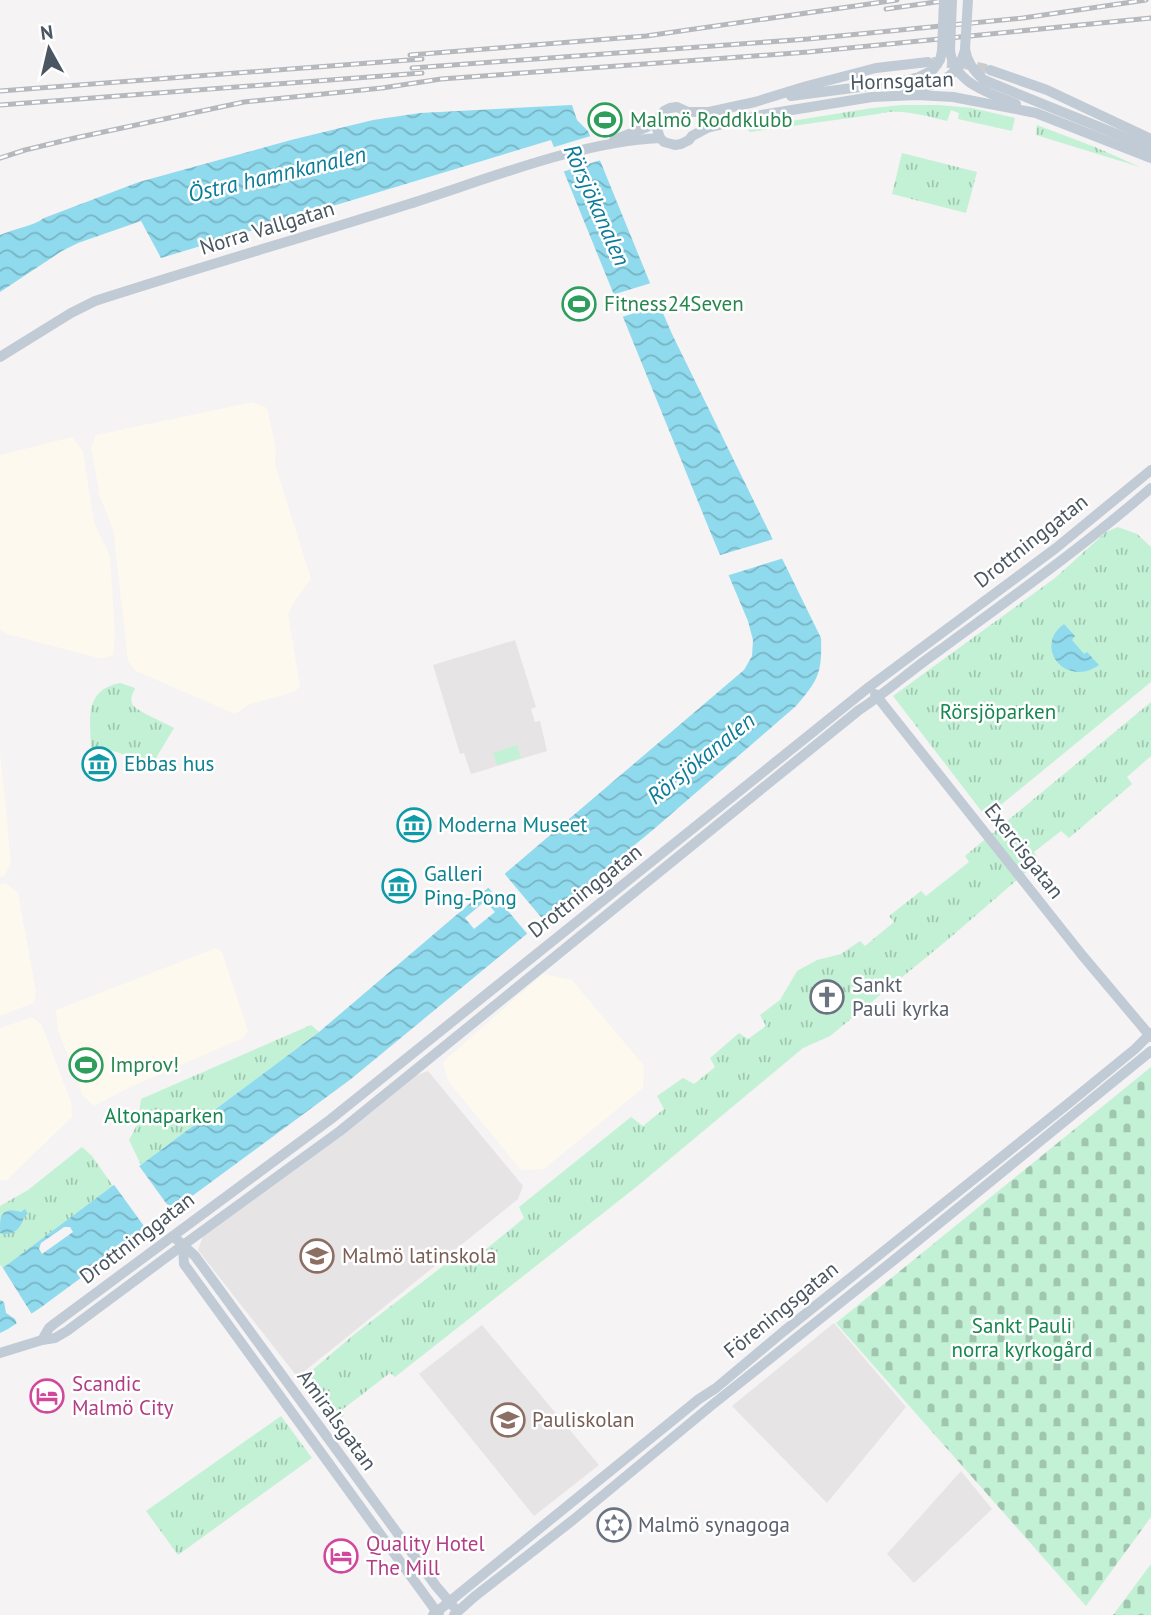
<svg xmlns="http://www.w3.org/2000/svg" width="1151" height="1615" font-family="'PT Sans',sans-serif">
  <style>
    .commercial { fill: #fdf9ef }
    .education { fill: #e6e4e5 }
    .grass { fill: url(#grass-tufts) }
    .cemetery { fill: url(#cemetery-stones) }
    .pitch { fill: #c3f1d5 }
    .water { fill: url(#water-waves) }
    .pier { fill: #f5f3f3 }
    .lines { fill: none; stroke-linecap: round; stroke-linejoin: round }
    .secondary-tunnel { stroke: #caccce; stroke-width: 10; stroke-dasharray: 10 5; stroke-linecap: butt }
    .secondary { stroke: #c1cbd6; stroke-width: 10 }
    .rail-casing { stroke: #b5b8bd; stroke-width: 5 }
    .rail { stroke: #fff; stroke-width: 2.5; stroke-dasharray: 8; stroke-linecap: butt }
    .secondary-bridge { stroke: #c1cbd6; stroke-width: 10 }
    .labels { text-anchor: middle; stroke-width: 5; stroke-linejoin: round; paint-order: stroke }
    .street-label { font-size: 21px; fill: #4a5661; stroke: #fff }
    .leisure-label { font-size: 21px; fill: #27864d; stroke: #fff; text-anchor: start }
    .park-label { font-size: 21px; fill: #17864f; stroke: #fff }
    .culture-label { font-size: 21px; fill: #0d838f; stroke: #fff; text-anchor: start }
    .worship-label { font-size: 21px; fill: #5b616d; stroke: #fff; text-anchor: start }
    .education-label { font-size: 21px; fill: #785e54; stroke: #fff; text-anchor: start }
    .hotel-label { font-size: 21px; fill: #b23c85; stroke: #fff; text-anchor: start }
    .water-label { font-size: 23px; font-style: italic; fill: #0c7c9b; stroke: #fff }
  </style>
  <defs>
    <pattern id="grass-tufts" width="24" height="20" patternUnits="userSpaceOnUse" patternTransform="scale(1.75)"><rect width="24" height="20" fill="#c3f1d5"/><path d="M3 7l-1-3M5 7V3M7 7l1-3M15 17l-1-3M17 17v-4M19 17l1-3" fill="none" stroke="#a0c6b0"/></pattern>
    <pattern id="cemetery-stones" width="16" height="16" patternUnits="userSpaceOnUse" patternTransform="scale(1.75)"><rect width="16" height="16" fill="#c3f1d5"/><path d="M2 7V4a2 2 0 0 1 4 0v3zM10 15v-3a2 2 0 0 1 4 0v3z" fill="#a0c6b0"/></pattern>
    <pattern id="water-waves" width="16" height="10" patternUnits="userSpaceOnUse" patternTransform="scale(1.75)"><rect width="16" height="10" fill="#90daee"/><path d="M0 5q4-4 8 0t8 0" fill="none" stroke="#78b4c4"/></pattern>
  </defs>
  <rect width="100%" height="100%" fill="#f5f3f3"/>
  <g class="commercial">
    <path d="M253,402L267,408L276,449L275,464L311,579L296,599L288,614L300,686L294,692L250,704L235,714L136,671L128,661L113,529L100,497L91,448L96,435Z"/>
    <path d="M72,437L83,451L94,522L110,556L115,633L113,655L102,659L7,634L0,630V455Z"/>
    <path d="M0,751L11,862L4,876L0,877Z"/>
    <path d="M6,883L18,893L36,991L34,1003L0,1016V884Z"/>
    <path d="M216,948L222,952L248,1031L243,1038L130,1087L94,1106L83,1096L58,1030L56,1010Z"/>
    <path d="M543,974L572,980L644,1066L643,1088L544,1169L521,1170L448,1081L443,1062Z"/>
    <path d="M32,1017L42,1025L71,1102L72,1117L7,1180H0V1028Z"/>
  </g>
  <g class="education">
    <path d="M515,640L536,707L531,709L535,722L540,721L547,751L471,774L464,753L460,754L433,665Z"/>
    <path d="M428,1071L523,1186L518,1199L301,1374H295L198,1250L203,1236L412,1077Z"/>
    <path d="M834,1323L906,1407L827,1503L732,1406Z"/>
    <path d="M482,1325L599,1465L534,1516L419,1374Z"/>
    <path d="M961,1471L992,1509L914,1583L887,1554Z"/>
  </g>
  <g class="grass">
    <path d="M902,105H938L972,108L1015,118L1012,131L958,119L959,113L951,110L947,121C925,116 900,108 878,114L750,132L748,128L872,108Z"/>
    <path d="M1037,125L1095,147L1140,167L1036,135Z"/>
    <path d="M902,153L977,172L966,213L892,194Z"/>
    <path d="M1118,527L1137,534L1151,547V682L986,817L893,696L1055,578L1106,532Z"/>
    <path d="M120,683L135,688C133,693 129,699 133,705C135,710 167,724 174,728L150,768C131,756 113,749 91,747C90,719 84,690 120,683Z"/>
    <path d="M1151,702V756L1127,777L1132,784L1069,838L1061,831L1034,852L1039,861L945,942L830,1036L803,1048L635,1188L395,1377L390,1373L343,1409L344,1415L335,1427L303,1378L356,1333L456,1256L463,1259L468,1264L524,1218L519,1207L631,1117L643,1126L664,1109L657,1096L683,1078L694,1084L715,1067L710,1058L739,1033L748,1039L766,1026L760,1015L780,1000L797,971L817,960L841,954L860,941L865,946L894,922L889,916L921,891L926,896L969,862L965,856Z"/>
    <path d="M311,1025L319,1032L141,1165L129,1140L138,1123L141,1099Z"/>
    <path d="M82,1147L92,1156L113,1186L0,1270V1206L28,1190Z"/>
    <path d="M281,1416L312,1458L178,1555L146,1511Z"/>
  </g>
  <g class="cemetery">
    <path d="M1151,1067V1517L1086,1606L836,1323Z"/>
    <path d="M1151,1564V1615H1113Z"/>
  </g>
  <path class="pitch" d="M517,745L521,758L497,765L493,753Z"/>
  <g class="water">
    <path d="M572,105L577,120L588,131L650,283L672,334L821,638C822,673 819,679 796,706L654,829L351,1079L40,1308L8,1329L0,1333V1270L319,1032L744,670L752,656L753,640L748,621L712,536L551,140L161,258L141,221L78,243L62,251L0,292V235C13,229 34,226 44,218L139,182L291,140L373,120L420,113Z"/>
    <path d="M1064,624L1075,636L1072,640L1084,654L1087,652L1099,665C1075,683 1044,663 1053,637C1055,632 1060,627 1064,624Z"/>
    <path d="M25,1209L28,1214L24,1216C22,1228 13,1237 0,1233C0,1216 0,1207 21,1212Z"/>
  </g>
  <g class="pier">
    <path d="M594,135L601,160L562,172L551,148Z"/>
    <path d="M651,283L660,305L622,317L612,295Z"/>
    <path d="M776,536L784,558L726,576L717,556L774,539Z"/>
    <path d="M503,872L546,923L530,937L487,886Z"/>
    <path d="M485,901L495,912L474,929L465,918Z"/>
    <path d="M137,1163L174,1214L149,1233L112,1182Z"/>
    <path d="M64,1227H70L73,1232L42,1254L39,1249L41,1243Z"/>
    <path d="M1,1265L33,1316L18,1327L15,1319L6,1313L4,1302L0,1300V1266Z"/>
  </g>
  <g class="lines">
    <path class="secondary-tunnel" d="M932,62L965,64L990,70"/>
    <g class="secondary">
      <path d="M965,49C967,62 973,71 984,80L1151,148"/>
      <path d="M950,50C954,84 988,92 1016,104"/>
      <path d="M990,70L1047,90L1151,139"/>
      <path d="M904,91C933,85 956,83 965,50"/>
      <path d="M791,96L899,82L919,77L933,70L940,60L942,51"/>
      <path d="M658,119L657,129L660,138L664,142L675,145L681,144L689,140L692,136L707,128L761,115L872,97L917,95L953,97L1036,113L1151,158"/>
      <path d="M614,140L647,127L658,119L664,111L670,108L677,107L688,112H709L755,102L807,86L876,68L928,62"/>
      <path d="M0,357L71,313L95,301C200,267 305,237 409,204C488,179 578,142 660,138"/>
      <path d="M875,694L1082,955L1151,1037"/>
      <path d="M173,1236L195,1256L436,1586L453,1606"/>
      <path d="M183,1246L184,1264L439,1615"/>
      <path d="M42,1340L49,1328L54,1324L331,1119L869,687L1056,548L1151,470"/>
      <path d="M0,1353L42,1340L55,1338L67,1331L164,1259L340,1131L859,710C887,692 912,669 940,650C1012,597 1084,546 1151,488"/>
      <path d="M433,1615L699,1399L716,1388L784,1331L1069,1103L1135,1049L1151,1033"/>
      <path d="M454,1615L474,1597L573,1520L712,1405L899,1256L1151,1051"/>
    </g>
    <defs>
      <g id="rail">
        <path d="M886,9L950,0"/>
        <path d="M410,55L646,36L897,0"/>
        <path d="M412,68L808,39L1023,18L1146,0"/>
        <path d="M0,91L422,59"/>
        <path d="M0,105L422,73"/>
        <path d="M0,158L25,150L75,138L244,102L382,88L441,79L808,52L1151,18"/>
      </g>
    </defs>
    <use href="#rail" class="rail-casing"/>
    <use href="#rail" class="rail"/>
    <g class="secondary-bridge">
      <path d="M965,49L968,0"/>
      <path d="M950,50L952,0"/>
      <path d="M942,51L944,0"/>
    </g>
  </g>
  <defs>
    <symbol id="stadium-ring" viewBox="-11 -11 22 22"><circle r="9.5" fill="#fff" stroke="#2e9e5b" stroke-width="1.5"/><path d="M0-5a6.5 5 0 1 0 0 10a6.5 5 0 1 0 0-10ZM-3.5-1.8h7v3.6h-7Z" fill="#2e9e5b"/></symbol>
    <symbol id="museum-ring" viewBox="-11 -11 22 22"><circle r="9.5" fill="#fff" stroke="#0f9aa8" stroke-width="1.5"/><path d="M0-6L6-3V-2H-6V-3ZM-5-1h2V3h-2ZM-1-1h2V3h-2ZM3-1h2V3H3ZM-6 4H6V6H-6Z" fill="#0f9aa8"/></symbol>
    <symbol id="church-ring" viewBox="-11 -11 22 22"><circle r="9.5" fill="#fff" stroke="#6b7280" stroke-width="1.5"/><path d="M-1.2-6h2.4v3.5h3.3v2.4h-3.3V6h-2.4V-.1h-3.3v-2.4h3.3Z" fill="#6b7280"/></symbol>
    <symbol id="school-ring" viewBox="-11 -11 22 22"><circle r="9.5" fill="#fff" stroke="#8d6e63" stroke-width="1.5"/><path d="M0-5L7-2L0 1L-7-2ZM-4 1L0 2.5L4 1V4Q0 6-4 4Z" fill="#8d6e63"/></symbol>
    <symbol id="hotel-ring" viewBox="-11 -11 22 22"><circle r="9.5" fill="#fff" stroke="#d1479c" stroke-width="1.5"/><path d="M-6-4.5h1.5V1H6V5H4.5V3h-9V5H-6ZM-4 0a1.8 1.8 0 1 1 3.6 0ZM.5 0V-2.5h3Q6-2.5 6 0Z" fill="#d1479c"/></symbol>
    <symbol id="synagogue-ring" viewBox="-11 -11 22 22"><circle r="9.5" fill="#fff" stroke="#6b7280" stroke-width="1.5"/><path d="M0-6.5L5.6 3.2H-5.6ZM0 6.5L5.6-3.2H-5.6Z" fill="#6b7280"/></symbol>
  </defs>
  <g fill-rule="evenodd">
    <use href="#stadium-ring" x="586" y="101" width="38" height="38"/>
    <use href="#stadium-ring" x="560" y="285" width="38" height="38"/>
    <use href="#museum-ring" x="80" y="745" width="38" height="38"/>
    <use href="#museum-ring" x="395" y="806" width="38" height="38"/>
    <use href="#museum-ring" x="380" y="867" width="38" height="38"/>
    <use href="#church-ring" x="808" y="978" width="38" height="38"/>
    <use href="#stadium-ring" x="67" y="1046" width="38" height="38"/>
    <use href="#school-ring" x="298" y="1237" width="38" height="38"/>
    <use href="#hotel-ring" x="28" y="1377" width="38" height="38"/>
    <use href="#school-ring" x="489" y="1401" width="38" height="38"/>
    <use href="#synagogue-ring" x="595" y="1506" width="38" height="38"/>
    <use href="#hotel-ring" x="322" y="1537" width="38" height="38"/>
  </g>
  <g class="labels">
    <g class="street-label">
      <text transform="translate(902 81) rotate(-2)" y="7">Hornsgatan</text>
      <text transform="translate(267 228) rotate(-17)" y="7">Norra Vallgatan</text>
      <text transform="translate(1031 541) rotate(-38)" y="7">Drottninggatan</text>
      <text transform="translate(1024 851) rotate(52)" y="7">Exercisgatan</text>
      <text transform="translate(585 891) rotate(-38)" y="7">Drottninggatan</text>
      <text transform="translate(137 1238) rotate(-37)" y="7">Drottninggatan</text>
      <text transform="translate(781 1310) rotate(-39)" y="7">Föreningsgatan</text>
      <text transform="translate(337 1420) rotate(54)" y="7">Amiralsgatan</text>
    </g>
    <g class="leisure-label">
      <text x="630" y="127">Malmö Roddklubb</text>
      <text x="604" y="311">Fitness24Seven</text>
      <text x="110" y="1072">Improv!</text>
    </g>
    <g class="park-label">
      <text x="998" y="719">Rörsjöparken</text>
      <text x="164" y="1123">Altonaparken</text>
      <text x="1022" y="1333">Sankt Pauli<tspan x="1022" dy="24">norra kyrkogård</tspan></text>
    </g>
    <g class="culture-label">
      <text x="124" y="771">Ebbas hus</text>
      <text x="438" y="832">Moderna Museet</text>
      <text x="424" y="881">Galleri<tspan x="424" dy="24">Ping-Pong</tspan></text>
    </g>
    <g class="worship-label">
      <text x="852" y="992">Sankt<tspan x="852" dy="24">Pauli kyrka</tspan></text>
      <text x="638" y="1532">Malmö synagoga</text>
    </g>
    <g class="education-label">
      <text x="342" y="1263">Malmö latinskola</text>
      <text x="532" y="1427">Pauliskolan</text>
    </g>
    <g class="hotel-label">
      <text x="72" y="1391">Scandic<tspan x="72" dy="24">Malmö City</tspan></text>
      <text x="366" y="1551">Quality Hotel<tspan x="366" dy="24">The Mill</tspan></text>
    </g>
    <g class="water-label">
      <text transform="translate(277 174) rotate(-13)" y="8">Östra hamnkanalen</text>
      <text transform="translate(597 205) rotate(66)" y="8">Rörsjökanalen</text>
      <text transform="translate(701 758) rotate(-39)" y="8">Rörsjökanalen</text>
    </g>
  </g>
  <g transform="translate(49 49) rotate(352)" stroke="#ffffff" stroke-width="5" paint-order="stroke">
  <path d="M0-5L12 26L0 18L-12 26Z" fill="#4a5661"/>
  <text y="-10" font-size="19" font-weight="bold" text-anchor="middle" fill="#4a5661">N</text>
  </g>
</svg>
